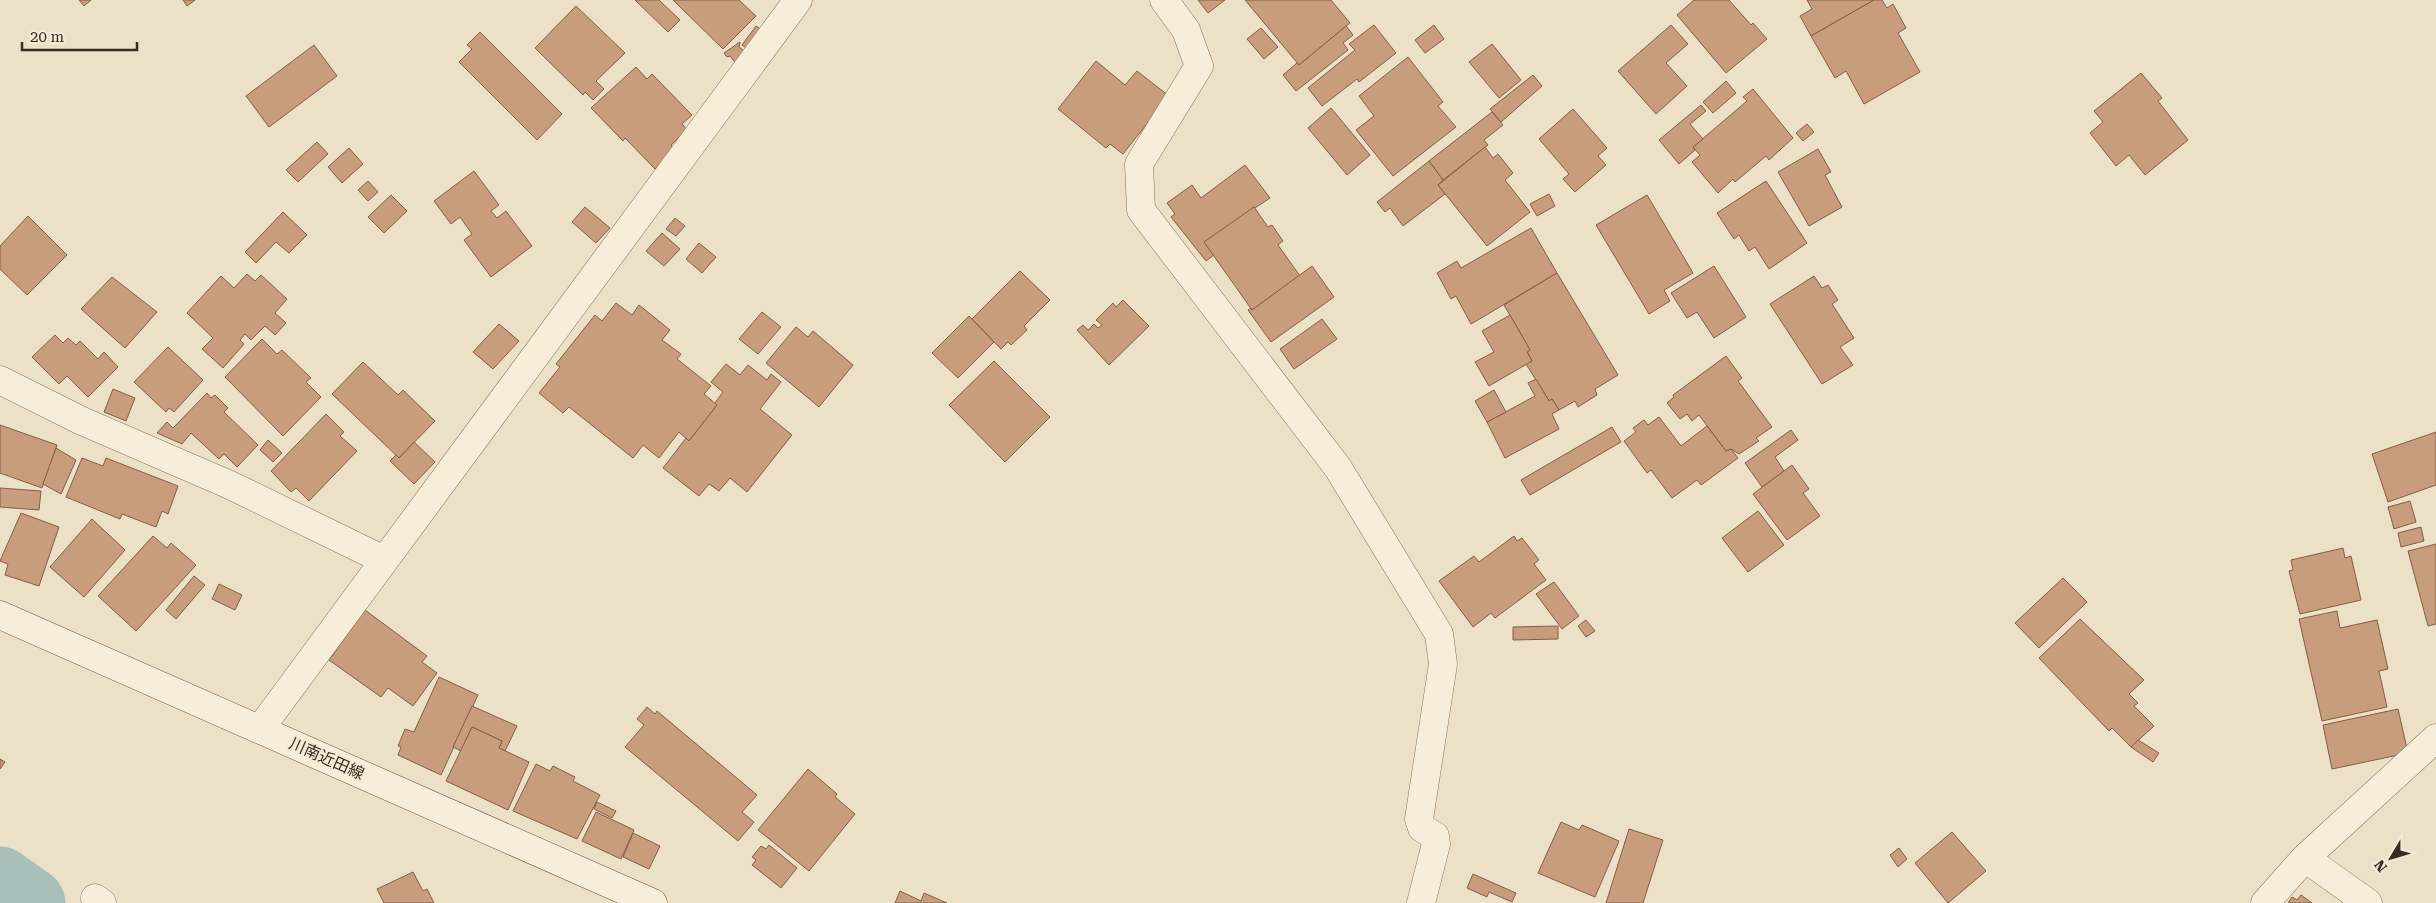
<svg xmlns="http://www.w3.org/2000/svg" width="2436" height="903" font-family="'Roboto Serif','Noto Sans JP',serif">
  <style>
    .lines { fill: none; stroke-linecap: round; stroke-linejoin: round }
    .river { stroke: #a8c0b9; stroke-width: 69 }
    .building { fill: #c89d7e; stroke: #855d44 }
    .minor-casing { stroke: #87735d; stroke-width: 29 }
    .secondary-casing { stroke: #695440; stroke-width: 29 }
    .minor { stroke: #f7eed9; stroke-width: 28 }
    .secondary { stroke: #f7eed9; stroke-width: 28 }
    .labels { text-anchor: middle; stroke-width: 5; stroke-linejoin: round; paint-order: stroke }
    .street-label { font-size: 16px; fill: #382b20; stroke: #f4ebd6 }
  </style>
  <rect width="100%" height="100%" fill="#ece1c7"/>
  <g class="lines">
    <path class="river" d="M0,881L31,903"/>
  </g>
  <g class="building">
    <path d="M79,0H91L84,6Z"/>
    <path d="M183,0H195L187,6Z"/>
    <path d="M635,0H659L680,20L668,32Z"/>
    <path d="M673,0H739L756,16L723,49Z"/>
    <path d="M1198,0H1225L1208,13Z"/>
    <path d="M1245,0H1331L1350,23L1299,65Z"/>
    <path d="M1694,0H1729L1751,25L1753,23L1767,39L1726,73L1677,15Z"/>
    <path d="M1807,0H1874L1811,36L1800,16L1812,9Z"/>
    <path d="M1874,0H1882L1887,8L1893,4L1906,28L1898,33L1920,72L1864,104L1846,71L1835,78L1811,36Z"/>
    <path d="M576,6L625,53L596,81L604,89L593,100L585,92L583,95L535,48Z"/>
    <path d="M1374,25L1396,53L1359,82L1357,79L1322,106L1308,88L1355,50L1349,44Z"/>
    <path d="M1434,25L1444,39L1425,53L1415,40Z"/>
    <path d="M1671,25L1688,44L1666,63L1687,86L1656,114L1618,71Z"/>
    <path d="M756,26L765,32L751,52L742,45Z"/>
    <path d="M1346,26L1353,35L1343,43L1348,50L1296,91L1283,75L1297,63L1299,65Z"/>
    <path d="M1261,28L1278,47L1264,59L1247,39Z"/>
    <path d="M480,32L562,114L537,140L459,62L472,49L467,45Z"/>
    <path d="M740,42L739,47L747,53L737,65L730,56L727,57L724,53Z"/>
    <path d="M1492,44L1521,80L1499,98L1469,62Z"/>
    <path d="M314,45L337,76L269,127L246,96Z"/>
    <path d="M1408,57L1443,102L1438,106L1456,127L1393,176L1356,130L1374,116L1359,96Z"/>
    <path d="M1096,61L1125,85L1137,71L1169,96L1123,154L1110,144L1106,148L1058,109Z"/>
    <path d="M636,67L647,79L652,74L692,115L682,124L687,130L671,145L675,150L655,169L625,138L623,141L591,108Z"/>
    <path d="M2141,73L2162,98L2158,101L2188,140L2145,175L2129,155L2116,166L2090,133L2103,122L2094,111Z"/>
    <path d="M1533,75L1542,86L1501,122L1490,109Z"/>
    <path d="M1726,81L1736,93L1713,113L1703,102Z"/>
    <path d="M1753,89L1793,138L1769,160L1766,156L1735,182L1733,179L1718,193L1692,162L1700,155L1693,147L1747,101L1743,97Z"/>
    <path d="M1701,105L1706,111L1690,124L1703,139L1693,147L1695,150L1679,164L1659,140Z"/>
    <path d="M1331,108L1370,155L1347,175L1308,128Z"/>
    <path d="M1573,109L1607,148L1598,156L1606,165L1575,192L1563,179L1569,174L1539,139Z"/>
    <path d="M1492,112L1503,125L1484,140L1488,145L1443,180L1429,161Z"/>
    <path d="M1807,124L1814,132L1803,141L1796,133Z"/>
    <path d="M317,142L328,154L298,182L286,170Z"/>
    <path d="M1485,147L1493,158L1498,154L1513,173L1505,180L1530,212L1487,246L1438,185Z"/>
    <path d="M349,148L363,164L342,183L328,167Z"/>
    <path d="M1818,149L1831,172L1825,175L1842,207L1809,226L1778,172Z"/>
    <path d="M1429,161L1443,180L1438,185L1445,194L1403,226L1390,208L1385,212L1377,202Z"/>
    <path d="M1245,165L1270,198L1204,242L1214,255L1206,261L1171,217L1175,214L1167,203L1192,185L1201,198Z"/>
    <path d="M474,171L499,205L491,211L497,218L506,211L532,246L491,277L464,240L472,234L460,217L451,224L434,201Z"/>
    <path d="M368,181L378,192L368,201L358,190Z"/>
    <path d="M1766,181L1807,243L1769,269L1755,247L1749,251L1739,235L1734,239L1717,213Z"/>
    <path d="M1549,194L1555,206L1537,216L1530,204Z"/>
    <path d="M391,195L407,211L384,233L368,217Z"/>
    <path d="M1647,195L1693,273L1664,290L1670,301L1649,314L1596,225Z"/>
    <path d="M585,207L610,228L596,243L572,222Z"/>
    <path d="M1254,207L1268,227L1272,225L1283,241L1278,245L1300,276L1252,310L1204,242Z"/>
    <path d="M283,212L307,235L289,253L276,242L256,263L245,252Z"/>
    <path d="M28,216L67,255L27,295L0,269V246Z"/>
    <path d="M675,218L685,226L676,236L666,229Z"/>
    <path d="M1531,228L1557,273L1471,324L1456,296L1451,299L1437,273L1457,261L1461,268Z"/>
    <path d="M662,233L680,249L664,266L646,251Z"/>
    <path d="M699,243L716,257L702,273L686,259Z"/>
    <path d="M1312,266L1334,297L1271,342L1248,310L1251,308L1252,310Z"/>
    <path d="M1714,266L1746,317L1714,338L1697,312L1687,318L1671,293Z"/>
    <path d="M1020,271L1050,300L1024,326L1027,330L1011,345L1008,342L1001,349L972,319Z"/>
    <path d="M1557,273L1618,375L1595,389L1597,395L1578,407L1575,401L1559,410L1552,399L1549,401L1526,364L1532,361L1527,352L1530,350L1504,305Z"/>
    <path d="M247,274L255,281L261,275L287,299L275,313L286,323L275,335L265,326L251,340L245,334L240,340L244,344L223,368L202,349L213,338L187,313L221,276L234,288Z"/>
    <path d="M1814,276L1822,288L1828,285L1838,300L1832,304L1854,338L1840,347L1853,365L1822,384L1770,304Z"/>
    <path d="M112,277L157,312L125,348L81,309Z"/>
    <path d="M1123,300L1149,326L1109,365L1077,330L1083,325L1088,330L1094,324L1098,328L1102,325L1096,320L1113,303L1116,307Z"/>
    <path d="M616,303L632,315L639,305L670,330L662,340L681,354L677,359L711,386L704,394L717,405L689,441L679,432L659,458L643,445L633,458L569,407L563,413L539,393L560,367L556,364L595,315L602,321Z"/>
    <path d="M762,312L781,327L758,354L739,339Z"/>
    <path d="M1510,315L1530,350L1527,352L1532,361L1489,386L1475,362L1494,352L1482,331Z"/>
    <path d="M969,316L994,342L958,378L932,353Z"/>
    <path d="M1322,319L1337,339L1294,369L1280,349Z"/>
    <path d="M499,324L519,341L493,369L473,352Z"/>
    <path d="M796,327L808,337L813,331L853,365L819,407L766,363Z"/>
    <path d="M55,335L63,343L68,338L76,345L80,341L98,359L104,352L118,367L88,397L67,376L59,384L32,357Z"/>
    <path d="M262,339L277,354L282,350L311,378L306,382L321,397L283,436L225,377Z"/>
    <path d="M168,347L203,380L174,412L169,408L166,412L134,382Z"/>
    <path d="M1726,356L1742,378L1738,381L1772,427L1756,438L1759,441L1739,454L1731,449L1726,451L1699,415L1692,421L1687,414L1680,419L1667,403L1674,397L1673,395Z"/>
    <path d="M994,361L1050,417L1005,462L949,405Z"/>
    <path d="M363,362L398,395L403,390L435,421L399,458L332,394Z"/>
    <path d="M726,364L740,375L748,365L767,380L771,374L781,382L760,409L792,435L747,492L730,478L719,491L709,484L699,496L663,468L686,438L689,441L717,405L715,403L723,392L711,382Z"/>
    <path d="M1536,379L1549,401L1552,399L1559,410L1552,414L1559,429L1505,458L1487,422L1535,396L1528,383Z"/>
    <path d="M113,389L135,398L126,421L104,412Z"/>
    <path d="M1494,390L1506,412L1487,422L1475,401Z"/>
    <path d="M207,393L211,398L215,395L228,408L224,412L258,445L237,467L224,454L219,459L191,433L182,444L157,433L167,422L173,428Z"/>
    <path d="M326,414L344,432L340,436L357,451L309,501L296,488L291,492L271,471Z"/>
    <path d="M1659,417L1681,446L1707,426L1726,451L1731,449L1738,458L1701,485L1697,480L1672,498L1651,470L1647,473L1624,441L1636,432L1633,428L1644,420L1648,425Z"/>
    <path d="M0,425L57,445L42,488L0,473Z"/>
    <path d="M1612,427L1621,442L1530,495L1521,480Z"/>
    <path d="M1791,430L1798,440L1775,457L1784,471L1762,487L1745,463Z"/>
    <path d="M2436,432V485L2388,502L2372,454Z"/>
    <path d="M268,440L282,453L273,462L260,450Z"/>
    <path d="M414,442L435,462L414,484L390,461L396,455L399,458Z"/>
    <path d="M56,448L76,460L61,494L43,484Z"/>
    <path d="M82,458L103,466L106,458L178,486L168,514L162,511L156,527L122,514L120,519L66,497Z"/>
    <path d="M1792,465L1809,489L1803,493L1820,516L1787,540L1753,494Z"/>
    <path d="M0,488L41,491L39,510L0,507Z"/>
    <path d="M2410,501L2416,522L2394,529L2388,507Z"/>
    <path d="M1758,511L1784,545L1748,572L1722,538Z"/>
    <path d="M21,513L59,527L39,586L5,575L8,564L0,561Z"/>
    <path d="M92,519L125,550L84,597L50,567Z"/>
    <path d="M2421,527L2424,541L2401,547L2398,533Z"/>
    <path d="M153,536L167,548L171,543L196,565L136,631L98,596Z"/>
    <path d="M1514,536L1517,541L1522,538L1539,560L1534,564L1546,580L1495,618L1491,613L1473,627L1439,581L1474,556L1479,562Z"/>
    <path d="M2436,544V624L2428,626L2408,551Z"/>
    <path d="M2343,548L2345,558L2351,556L2361,600L2300,614L2289,571L2293,570L2291,560Z"/>
    <path d="M194,576L205,585L176,619L166,610Z"/>
    <path d="M2063,578L2087,602L2039,648L2015,623Z"/>
    <path d="M1554,582L1579,616L1562,629L1536,594Z"/>
    <path d="M219,584L242,595L235,610L212,599Z"/>
    <path d="M365,610L427,656L422,662L437,673L413,706L388,688L381,697L329,660Z"/>
    <path d="M2337,611L2340,628L2377,620L2388,669L2379,671L2387,707L2322,721L2299,619Z"/>
    <path d="M2080,619L2144,680L2129,694L2138,703L2134,706L2154,726L2131,747L2112,728L2109,731L2039,658Z"/>
    <path d="M1586,620L1595,631L1586,637L1578,626Z"/>
    <path d="M1558,626V639L1513,640V627Z"/>
    <path d="M439,677L478,695L441,775L398,755L401,747L398,746L405,729L414,732Z"/>
    <path d="M472,706L517,726L505,751L499,748L502,741L472,727L461,751L453,747Z"/>
    <path d="M647,707L655,714L657,711L757,795L742,812L754,822L738,841L625,747L644,725L637,719Z"/>
    <path d="M2398,709L2408,753L2332,769L2323,725Z"/>
    <path d="M472,727L502,741L499,748L529,762L508,810L446,781Z"/>
    <path d="M2138,740L2159,753L2153,762L2131,747Z"/>
    <path d="M0,759L5,762L0,769Z"/>
    <path d="M536,764L550,771L553,766L575,777L573,781L600,795L577,839L513,811Z"/>
    <path d="M808,769L837,794L835,797L855,814L809,871L758,830Z"/>
    <path d="M597,802L616,811L612,818L594,809Z"/>
    <path d="M596,812L634,830L621,859L582,841Z"/>
    <path d="M1561,822L1579,830L1582,825L1619,841L1595,897L1538,873Z"/>
    <path d="M1629,829L1663,840L1643,903H1606Z"/>
    <path d="M1952,832L1986,871L1948,903L1915,863Z"/>
    <path d="M633,833L660,846L649,869L623,857Z"/>
    <path d="M769,845L797,868L781,888L752,865L756,860L752,857L761,846L766,849Z"/>
    <path d="M1899,848L1907,859L1898,867L1890,855Z"/>
    <path d="M413,872L423,891L427,889L434,903H384L377,889Z"/>
    <path d="M1473,874L1516,893L1512,902L1489,892L1487,897L1467,888Z"/>
    <path d="M900,891L921,901L924,893L947,903H895Z"/>
    <path d="M2301,895L2312,903H2288L2292,897L2297,900Z"/>
  </g>
  <g class="lines">
    <defs>
      <g id="minor">
        <path d="M1164,0L1186,30L1199,66L1139,164L1141,210L1338,468L1439,634L1443,664L1419,819L1422,828L1435,836L1436,844L1421,903"/>
        <path d="M0,380L82,421L230,485L384,560"/>
        <path d="M260,729L798,0"/>
        <path d="M2305,858L2368,903"/>
        <path d="M95,898L102,903"/>
        <path d="M2265,903L2305,858L2436,738"/>
      </g>
      <path id="secondary" d="M0,615L653,903"/>
    </defs>
    <use href="#minor" class="minor-casing"/>
    <use href="#secondary" class="secondary-casing"/>
    <use href="#minor" class="minor"/>
    <use href="#secondary" class="secondary"/>
  </g>
  <g class="labels">
    <g class="street-label">
      <text transform="translate(327 758) rotate(24)" y="6">川南近田線</text>
    </g>
  </g>
  <g transform="translate(2391 858) rotate(232)" stroke="#f4ebd6" stroke-width="4" paint-order="stroke">
  <path d="M0-4L9 19L0 12L-9 19Z" fill="#382b20"/>
  <text y="-8" font-size="14" font-weight="bold" text-anchor="middle" fill="#382b20">N</text>
  </g>
  <path d="M22 42v8h115v-8" fill="none" stroke="#382b20" stroke-width="2.5"/>
  <text x="30" y="42" font-size="15" fill="#382b20" stroke="#f4ebd6" stroke-width="4" paint-order="stroke">20 m</text>
</svg>
